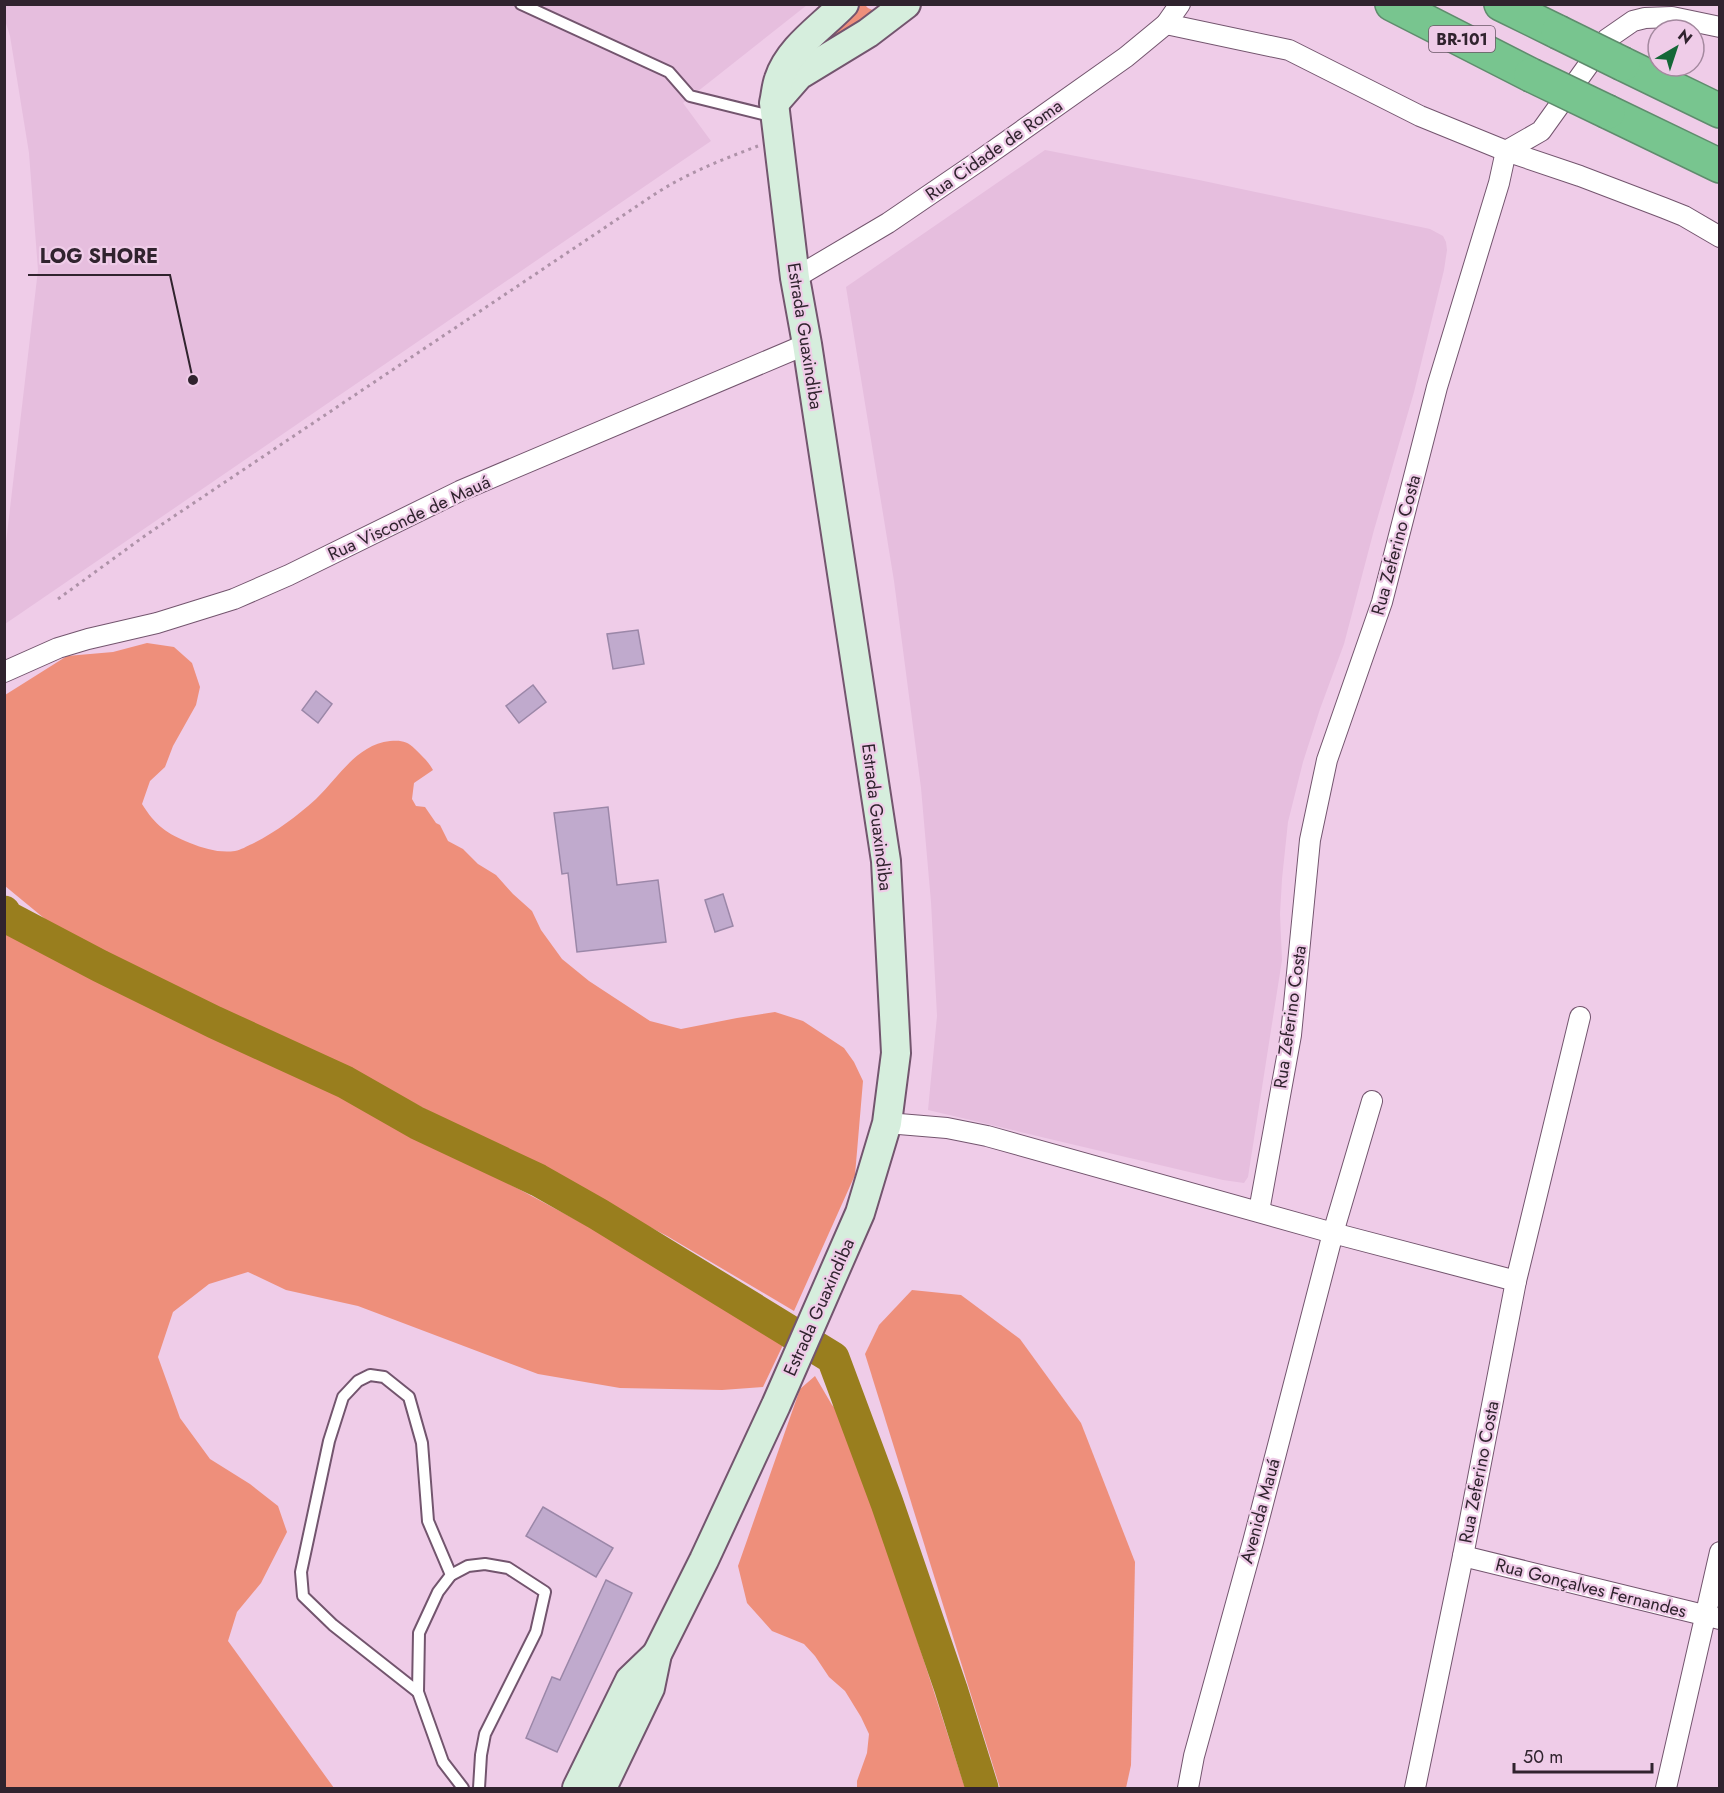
<svg xmlns="http://www.w3.org/2000/svg" width="1724" height="1793" font-family="Jost,sans-serif">
  <style>
    .built { fill: #e6bede }
    .green { fill: #ee8f7b }
    .lines { fill: none; stroke-linecap: round; stroke-linejoin: round }
    .river { stroke: #997e1e; stroke-width: 33 }
    .building { fill: #c0aacd; stroke: #9b87a8; stroke-width: 1.5 }
    .lane-casing { stroke: #73556e; stroke-width: 14 }
    .street-casing { stroke: #73556e; stroke-width: 22 }
    .secondary-casing { stroke: #73556e; stroke-width: 32 }
    .highway-casing { stroke: #5f8c6d; stroke-width: 36 }
    .path { stroke: #ae92a8; stroke-width: 3; stroke-dasharray: 3 4.5; stroke-linecap: butt }
    .lane { stroke: #fff; stroke-width: 10 }
    .street { stroke: #fff; stroke-width: 20 }
    .secondary { stroke: #d6eedd; stroke-width: 28 }
    .highway { stroke: #78c58f; stroke-width: 33 }
    .highway-bridge-casing { stroke: #5f8c6d; stroke-width: 36; stroke-linecap: butt }
    .highway-bridge { stroke: #78c58f; stroke-width: 33 }
    .labels { text-anchor: middle; stroke-width: 4.5; stroke-linejoin: round; paint-order: stroke }
    .shield { fill: #efcce8; stroke: #695666; stroke-width: 1.5 }
    .shield-label { font-size: 16px; font-weight: bold; fill: #30232e }
    .street-label { font-size: 18px; fill: #30232e; stroke: #efcce8 }
    .leader { fill: none; stroke: #30232e; stroke-width: 2 }
    .callout-dot { fill: #30232e; stroke: #efcce8; stroke-width: 2 }
    .callout-label { font-size: 20px; text-anchor: middle; font-weight: bold; fill: #30232e; stroke: #efcce8; stroke-width: 4.5; stroke-linejoin: round; paint-order: stroke }
  </style>
  <rect width="100%" height="100%" fill="#efcce8"/>
  <g class="built">
    <path d="M5,4L807,5L683,103L711,141L5,624V551L38,270L29,153L10,36L5,20Z"/>
    <path d="M1045,150L1199,180L1430,229L1443,236L1446,242L1447,250L1444,270L1414,392L1374,530L1344,644L1320,709L1303,762L1288,822L1282,879L1280,914L1282,960L1248,1177L1244,1183L1223,1180L928,1110L937,1016L931,902L921,788L894,581L846,287Z"/>
  </g>
  <g class="green">
    <path d="M856,5H865L868,8L881,14L854,31L805,53L820,39L847,22Z"/>
    <path d="M147,643L174,647L192,663L200,687L196,705L173,746L165,767L150,781L142,804C155,825 167,834 190,843C205,849 219,853 235,851C241,850 247,846 252,844C276,832 296,817 316,799C339,777 356,745 390,741C401,740 407,741 415,749C422,756 428,761 433,770L414,783L412,799L416,806L425,807L436,823L440,825L448,841L463,849L478,864L496,875L513,894L532,911L541,930L562,959L589,981L650,1021L681,1029L737,1018L775,1012L803,1021L844,1048L854,1062L863,1081L855,1175L794,1311L667,1236L412,1102L56,928L5,886V695L67,656L113,652Z"/>
    <path d="M4,917L59,952L333,1089L606,1236L783,1345L763,1387L722,1390L620,1388L538,1374L358,1306L286,1290L248,1272L209,1284L173,1312L158,1357L180,1418L210,1459L250,1484L278,1506L287,1532L261,1583L237,1612L228,1641L334,1788H5Z"/>
    <path d="M912,1290L961,1295L1020,1339L1081,1423L1135,1562L1131,1765L1126,1788H1000L865,1354L879,1325Z"/>
    <path d="M815,1376L832,1405L846,1419L965,1788H857V1781L867,1753L869,1734L861,1717L845,1691L829,1677L815,1656L804,1644L772,1631L747,1603L738,1566L800,1389Z"/>
  </g>
  <g class="lines">
    <path class="river" d="M4,912L7,917L100,966L214,1022L345,1082L417,1123L538,1180L598,1214L833,1358L887,1503L951,1689L982,1788"/>
  </g>
  <g class="building">
    <path d="M638,630L644,664L613,669L607,634Z"/>
    <path d="M533,685L546,702L519,723L506,706Z"/>
    <path d="M316,691L332,704L318,723L302,710Z"/>
    <path d="M608,807L617,885L658,880L666,942L577,952L568,873L562,874L554,813Z"/>
    <path d="M723,894L733,926L715,932L705,900Z"/>
    <path d="M543,1507L613,1548L596,1577L526,1536Z"/>
    <path d="M606,1580L632,1593L557,1752L526,1738L552,1677L560,1680Z"/>
  </g>
  <g class="lines">
    <defs>
      <g id="lane">
        <path d="M521,4L669,72L690,96L775,117"/>
        <path d="M418,1692L333,1625L303,1596L301,1572L329,1441L343,1397L358,1381L370,1375L384,1377L409,1397L422,1443L428,1521L451,1575"/>
        <path d="M463,1788L443,1762L418,1692L419,1633L438,1592L451,1575L468,1566L485,1564L508,1568L545,1592L536,1632L485,1734L481,1755L479,1788"/>
      </g>
      <g id="street">
        <path d="M1166,24L1289,50L1420,116L1506,151L1580,176L1664,208L1684,216L1720,237"/>
        <path d="M795,278L888,223L979,161L1126,57L1166,24L1180,4"/>
        <path d="M4,672L58,648L88,639L157,623L234,599L289,575L460,491L807,344"/>
        <path d="M887,1123L947,1128L987,1136L1333,1233L1516,1281"/>
        <path d="M1259,1211L1291,1035L1310,840L1327,760L1382,602L1437,387L1499,183L1506,151L1541,131L1607,39L1633,21L1645,18L1672,17L1720,27"/>
        <path d="M1463,1556L1720,1619"/>
        <path d="M1188,1788L1194,1756L1253,1542L1333,1233L1372,1101"/>
        <path d="M1415,1788L1463,1556L1516,1281L1580,1017"/>
        <path d="M1666,1788L1720,1552"/>
      </g>
      <g id="secondary">
        <path d="M778,99L799,75L868,33L906,4"/>
        <path d="M577,1788L630,1680L657,1654"/>
        <path d="M602,1788L650,1688L657,1654L704,1560L776,1405L860,1213L887,1123L896,1053L886,861L807,344L795,278L774,103C776,95 776,87 779,79C789,48 822,27 844,4"/>
      </g>
      <g id="highway">
        <path d="M1392,4L1531,75"/>
        <path d="M1501,4L1558,32"/>
        <path d="M1623,64L1720,111"/>
        <path d="M1608,112L1720,166"/>
      </g>
    </defs>
    <use href="#lane" class="lane-casing"/>
    <use href="#street" class="street-casing"/>
    <use href="#secondary" class="secondary-casing"/>
    <use href="#highway" class="highway-casing"/>
    <path class="path" d="M58,599L146,535L652,196C685,174 721,160 758,146"/>
    <use href="#lane" class="lane"/>
    <use href="#street" class="street"/>
    <use href="#secondary" class="secondary"/>
    <use href="#highway" class="highway"/>
    <defs>
      <g id="highway-bridge">
        <path d="M1558,32L1623,64"/>
        <path d="M1531,75L1608,112"/>
      </g>
    </defs>
    <use href="#highway-bridge" class="highway-bridge-casing"/>
    <use href="#highway-bridge" class="highway-bridge"/>
  </g>
  <g class="labels">
    <rect class="shield" x="1429" y="26" width="66" height="26" rx="4.5"/>
    <g class="shield-label">
      <text x="1462" y="45">BR-101</text>
    </g>
    <g class="street-label">
      <text transform="translate(994 150) rotate(-35)" y="6">Rua Cidade de Roma</text>
      <text transform="translate(805 336) rotate(81)" y="6">Estrada Guaxindiba</text>
      <text transform="translate(409 518) rotate(-25)" y="6">Rua Visconde de Mauá</text>
      <text transform="translate(1396 545) rotate(-75)" y="6">Rua Zeferino Costa</text>
      <text transform="translate(877 817) rotate(83)" y="6">Estrada Guaxindiba</text>
      <text transform="translate(1290 1017) rotate(-82)" y="6">Rua Zeferino Costa</text>
      <text transform="translate(819 1307) rotate(-66)" y="6">Estrada Guaxindiba</text>
      <text transform="translate(1479 1472) rotate(-79)" y="6">Rua Zeferino Costa</text>
      <text transform="translate(1260 1511) rotate(-75)" y="6">Avenida Mauá</text>
      <text transform="translate(1591 1588) rotate(14)" y="6">Rua Gonçalves Fernandes</text>
    </g>
  </g>
  <path class="leader" d="M193 380L170 275H28"/>
  <circle class="callout-dot" cx="193" cy="380" r="6"/>
  <g class="callout-label">
    <text x="99" y="263">LOG SHORE</text>
  </g>
  <rect width="1724" height="1793" fill="none" stroke="#30232e" stroke-width="12"/>
  <g transform="translate(1676 48) rotate(39)"><circle r="28" fill="#efcce8" stroke="#a3889e" stroke-width="1.5"/>
  <path d="M0-4.5L10 22L0 15L-10 22Z" fill="#146737"/>
  <text y="-9" font-size="16" font-weight="bold" text-anchor="middle" fill="#30232e">N</text>
  </g>
  <path d="M1514 1763v9h138v-9" fill="none" stroke="#30232e" stroke-width="3"/>
  <text x="1523" y="1763" font-size="18" fill="#30232e" stroke="#efcce8" stroke-width="4.5" paint-order="stroke">50 m</text>
</svg>
